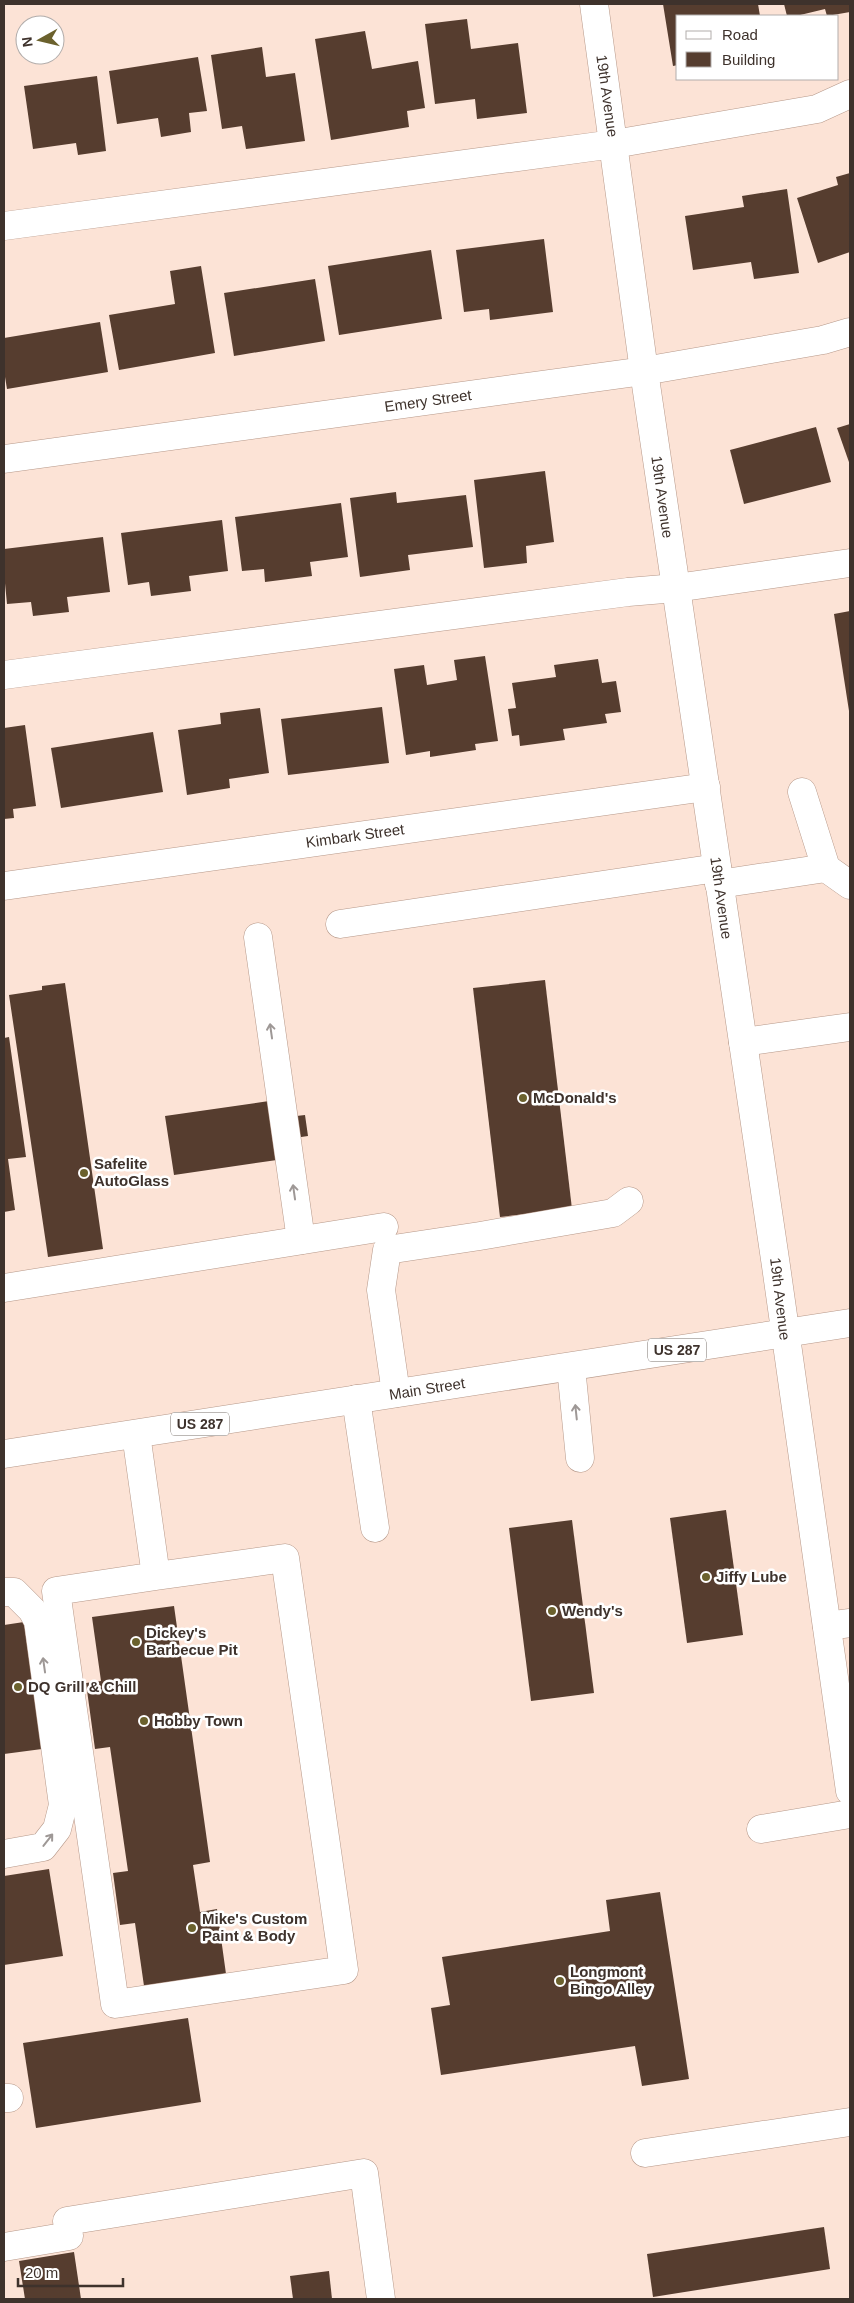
<svg xmlns="http://www.w3.org/2000/svg" width="854" height="2303" font-family="Arial,sans-serif">
  <style>
    .building { fill: #563d2f }
    .lines { fill: none; stroke-linecap: round; stroke-linejoin: round }
    .minor-casing { stroke: #b69889; stroke-width: 29 }
    .highway-casing { stroke: #b69889; stroke-width: 29 }
    .minor { stroke: #fff; stroke-width: 28 }
    .highway { stroke: #fff; stroke-width: 28 }
    .oneway { stroke: #9e9896 }
    .poi-dot { fill: #6b612d; stroke: #fff; stroke-width: 2 }
    .labels { text-anchor: middle; stroke-width: 5; stroke-linejoin: round; paint-order: stroke }
    .shield { fill: #fff; stroke: #78706b; stroke-width: 1 }
    .shield-label { font-size: 14px; font-weight: bold; fill: #3e322c }
    .street-label { font-size: 15px; fill: #3e322c; stroke: #fff }
    .poi-label { font-size: 15px; font-weight: bold; fill: #3e322c; stroke: #fff; text-anchor: start }
  </style>
  <rect width="100%" height="100%" fill="#fce3d6"/>
  <g class="building">
    <path d="M663,4H758L760,16H678V65L673,66Z"/>
    <path d="M784,4H850V12L827,16L825,9L796,16H787Z"/>
    <path d="M467,19L471,49L518,43L527,113L477,119L475,99L435,104L425,24Z"/>
    <path d="M365,31L372,69L418,61L425,108L407,111L409,127L331,140L315,39Z"/>
    <path d="M262,47L266,77L295,73L305,141L246,149L242,126L222,129L211,55Z"/>
    <path d="M198,57L207,111L189,113L191,132L161,137L158,118L117,124L109,71Z"/>
    <path d="M97,76L106,151L78,155L76,143L33,149L24,86Z"/>
    <path d="M850,173V252L818,263L797,198L838,185L836,177Z"/>
    <path d="M787,189L799,273L754,279L751,262L693,270L685,216L744,207L742,196Z"/>
    <path d="M544,239L553,312L490,320L489,309L464,312L456,250Z"/>
    <path d="M431,250L442,319L339,335L328,266Z"/>
    <path d="M201,266L215,353L119,370L109,315L175,304L170,271Z"/>
    <path d="M315,279L325,341L234,356L224,293Z"/>
    <path d="M100,322L108,372L7,389L4,371V338Z"/>
    <path d="M850,424V465L837,428Z"/>
    <path d="M816,427L831,482L744,504L730,450Z"/>
    <path d="M545,471L554,542L526,546L527,563L484,568L474,480Z"/>
    <path d="M396,492L397,503L466,495L473,547L408,555L410,570L360,577L350,498Z"/>
    <path d="M341,503L348,557L310,562L312,576L265,582L264,569L242,571L235,517Z"/>
    <path d="M222,520L228,571L189,576L191,591L151,596L149,582L128,585L121,533Z"/>
    <path d="M103,537L110,592L67,597L69,612L33,616L31,602L7,604L4,573V549Z"/>
    <path d="M850,611V711H849L834,614Z"/>
    <path d="M485,656L498,741L475,744L476,750L430,757V751L406,755L394,669L424,665L427,685L457,680L454,660Z"/>
    <path d="M598,659L602,683L616,681L621,712L605,714L607,723L563,729L565,740L520,746L519,735L512,736L508,709L516,708L512,683L556,677L554,665Z"/>
    <path d="M382,707L389,763L288,775L281,719Z"/>
    <path d="M260,708L269,773L229,779L230,788L187,795L178,730L221,724L220,713Z"/>
    <path d="M25,725L36,806L13,809L14,818L4,819V728Z"/>
    <path d="M153,732L163,792L61,808L51,748Z"/>
    <path d="M545,980L572,1209L500,1217L473,988Z"/>
    <path d="M65,983L103,1249L48,1257L9,995L42,990V986Z"/>
    <path d="M9,1037L26,1157L8,1159L15,1210L4,1212V1038Z"/>
    <path d="M269,1101L271,1119L305,1115L308,1136L274,1141L277,1160L174,1175L165,1116Z"/>
    <path d="M726,1510L743,1635L687,1643L670,1518Z"/>
    <path d="M572,1520L594,1693L531,1701L509,1528Z"/>
    <path d="M174,1606L210,1862L193,1865L200,1912L217,1909L226,1974L144,1986L135,1923L120,1925L113,1873L128,1871L110,1747L95,1749L86,1683L101,1681L92,1617Z"/>
    <path d="M24,1622L42,1749L4,1754V1625Z"/>
    <path d="M49,1869L63,1956L4,1965V1876Z"/>
    <path d="M660,1892L689,2079L642,2086L635,2046L441,2075L431,2008L450,2005L442,1957L610,1931L606,1900Z"/>
    <path d="M188,2018L201,2102L36,2128L23,2043Z"/>
    <path d="M824,2227L830,2269L653,2297L647,2254Z"/>
    <path d="M74,2252L81,2299H25L19,2261Z"/>
    <path d="M329,2271L332,2299H293L290,2276Z"/>
  </g>
  <g class="lines">
    <defs>
      <g id="minor">
        <path d="M594,4L644,371L776,1266L850,1791"/>
        <path d="M4,226L614,144L817,109L850,94"/>
        <path d="M4,459L644,371L823,340L850,332"/>
        <path d="M4,675L628,592L676,588L850,563"/>
        <path d="M802,792L826,868L850,885"/>
        <path d="M719,884L826,868"/>
        <path d="M4,886L706,787"/>
        <path d="M340,924L717,868"/>
        <path d="M258,937L301,1240"/>
        <path d="M743,1042L850,1027"/>
        <path d="M4,1288L384,1227"/>
        <path d="M571,1367L580,1458"/>
        <path d="M396,1393L381,1290L387,1250L480,1236L613,1213L629,1201"/>
        <path d="M356,1399L375,1528"/>
        <path d="M136,1434L156,1576L56,1591L115,2004L344,1970L285,1558L156,1576"/>
        <path d="M4,1592H14L32,1610L38,1621L63,1805L57,1829L43,1847L4,1854"/>
        <path d="M827,1626L850,1623"/>
        <path d="M761,1829L850,1814"/>
        <path d="M4,2098H9"/>
        <path d="M645,2153L850,2122"/>
        <path d="M4,2247L69,2236L67,2221L364,2173L381,2299"/>
      </g>
      <path id="highway" d="M4,1454L850,1323"/>
    </defs>
    <use href="#minor" class="minor-casing"/>
    <use href="#highway" class="highway-casing"/>
    <use href="#minor" class="minor"/>
    <use href="#highway" class="highway"/>
  </g>
  <defs><path id="oneway-shaft" d="M-6 0H5M1.5-3L5.5 0L1.5 3" fill="none" stroke-width="1.6" stroke-linecap="round" stroke-linejoin="round" transform="scale(1.25)"/></defs>
  <g class="oneway">
    <use href="#oneway-shaft" transform="translate(271 1031) rotate(-98)"/>
    <use href="#oneway-shaft" transform="translate(294 1192) rotate(-98)"/>
    <use href="#oneway-shaft" transform="translate(576 1412) rotate(-96)"/>
    <use href="#oneway-shaft" transform="translate(44 1665) rotate(-98)"/>
    <use href="#oneway-shaft" transform="translate(48 1840) rotate(-52)"/>
  </g>
  <g class="poi-dot">
    <circle cx="523" cy="1098" r="5"/>
    <circle cx="84" cy="1173" r="5"/>
    <circle cx="706" cy="1577" r="5"/>
    <circle cx="552" cy="1611" r="5"/>
    <circle cx="136" cy="1642" r="5"/>
    <circle cx="18" cy="1687" r="5"/>
    <circle cx="144" cy="1721" r="5"/>
    <circle cx="192" cy="1928" r="5"/>
    <circle cx="560" cy="1981" r="5"/>
  </g>
  <g class="labels">
    <g class="shield">
      <rect x="648" y="1338.5" width="58" height="23" rx="4"/>
      <rect x="171" y="1412.5" width="58" height="23" rx="4"/>
    </g>
    <g class="shield-label">
      <text x="677" y="1355">US 287</text>
      <text x="200" y="1429">US 287</text>
    </g>
    <g class="street-label">
      <text transform="translate(607 96) rotate(82)" y="5">19th Avenue</text>
      <text transform="translate(428 401) rotate(-8)" y="5">Emery Street</text>
      <text transform="translate(662 497) rotate(82)" y="5">19th Avenue</text>
      <text transform="translate(355 836) rotate(-8)" y="5">Kimbark Street</text>
      <text transform="translate(721 898) rotate(82)" y="5">19th Avenue</text>
      <text transform="translate(780 1299) rotate(83)" y="5">19th Avenue</text>
      <text transform="translate(427 1389) rotate(-9)" y="5">Main Street</text>
    </g>
    <g class="poi-label">
      <text x="533" y="1103">McDonald's</text>
      <text x="94" y="1169">Safelite<tspan x="94" dy="17">AutoGlass</tspan></text>
      <text x="716" y="1582">Jiffy Lube</text>
      <text x="562" y="1616">Wendy's</text>
      <text x="146" y="1638">Dickey's<tspan x="146" dy="17">Barbecue Pit</tspan></text>
      <text x="28" y="1692">DQ Grill &amp; Chill</text>
      <text x="154" y="1726">Hobby Town</text>
      <text x="202" y="1924">Mike's Custom<tspan x="202" dy="17">Paint &amp; Body</tspan></text>
      <text x="570" y="1977">Longmont<tspan x="570" dy="17">Bingo Alley</tspan></text>
    </g>
  </g>
  <rect width="854" height="2303" fill="none" stroke="#3e322c" stroke-width="10"/>
  <rect x="676" y="15" width="162" height="65" fill="#ffffff" stroke="#b2adab"/>
  <rect x="686" y="31" width="25" height="8" fill="#ffffff" stroke="#b2adab"/>
  <text x="722" y="40" font-size="15" fill="#3e322c">Road</text>
  <rect x="686" y="52" width="25" height="15" fill="#563d2f" stroke="#b2adab"/>
  <text x="722" y="65" font-size="15" fill="#3e322c">Building</text>
  <g transform="translate(40 40) rotate(262)"><circle r="24" fill="#ffffff" stroke="#b2adab"/>
  <path d="M0-4L9 19L0 12L-9 19Z" fill="#6b612d"/>
  <text y="-8" font-size="14" font-weight="bold" text-anchor="middle" fill="#3e322c">N</text>
  </g>
  <path d="M18 2278v8h105v-8" fill="none" stroke="#3e322c" stroke-width="2.5"/>
  <text x="25" y="2278" font-size="15" fill="#3e322c" stroke="#ffffff" stroke-width="4" paint-order="stroke">20 m</text>
</svg>
